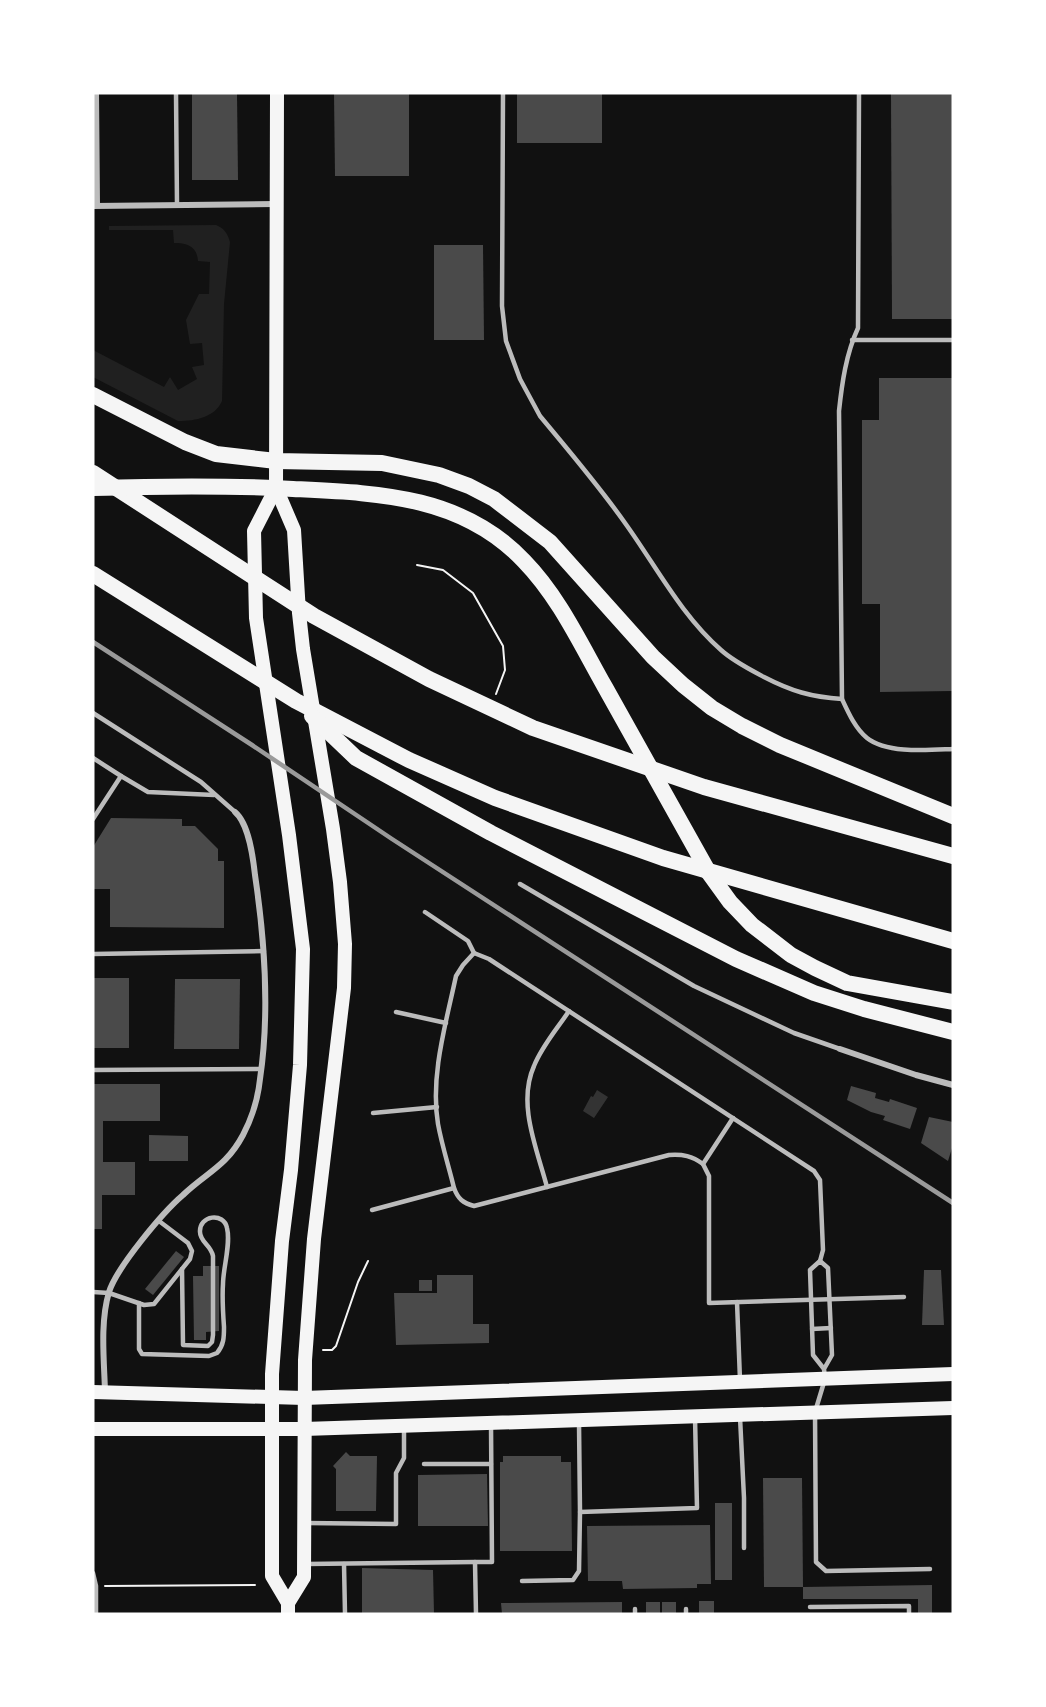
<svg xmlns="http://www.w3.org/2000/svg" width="1046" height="1707" font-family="Barlow,sans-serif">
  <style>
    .green { fill: #202020 }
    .water { fill: #333 }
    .building { fill: #4a4a4a }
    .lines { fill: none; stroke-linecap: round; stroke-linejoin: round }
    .path { stroke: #f5f5f5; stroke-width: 2 }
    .service { stroke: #bcbcbc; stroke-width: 4.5 }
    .minor { stroke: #bcbcbc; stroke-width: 6 }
    .primary { stroke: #f5f5f5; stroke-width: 14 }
    .motorway { stroke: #f5f5f5; stroke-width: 16 }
    .rail { stroke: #9a9a9a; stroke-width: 4.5 }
  </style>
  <rect width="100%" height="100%" fill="#111"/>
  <path class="green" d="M216,225C225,229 227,233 230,242L224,304L222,401C215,417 196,421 178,421L93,377V350L164,387L170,377L178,390L197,379L192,367L204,365L202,343L190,344L186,320L199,294H209L210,262L198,261C197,246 187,243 174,243L173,230H109V226Z"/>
  <path class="water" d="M597,1090L608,1097L594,1118L583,1111L591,1096L593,1097Z"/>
  <g class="building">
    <path d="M192,93H237L238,180H192Z"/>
    <path d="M334,93H409V176H335Z"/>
    <rect x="517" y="93" width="85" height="50"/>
    <path d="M891,93H953V319H892Z"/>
    <path d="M434,245H483L484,340H434Z"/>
    <path d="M879,378H953V691L880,692V604H862V420H879Z"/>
    <path d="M111,818L182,819V826H195L218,849V861H224V928L110,927V889H93V847Z"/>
    <rect x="93" y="978" width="36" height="70"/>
    <path d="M175,979H240L239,1049H174Z"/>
    <path d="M93,1084H160V1121H103V1162H135V1195H102V1229H93Z"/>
    <path d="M851,1086L876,1093L875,1098L889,1102L890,1099L917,1108L910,1129L883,1120L885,1116L871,1112L847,1100Z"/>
    <path d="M929,1117L953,1122V1145L948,1161L921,1143Z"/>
    <path d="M149,1135L188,1136V1161H149Z"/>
    <path d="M176,1251L184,1257L153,1295L145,1289Z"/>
    <path d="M203,1266H219V1331L206,1332V1340H194L193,1276H203Z"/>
    <path d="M924,1270H941L944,1325H922Z"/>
    <path d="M437,1275H473V1324H489V1343L396,1345L394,1293H437Z"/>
    <rect x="419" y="1280" width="13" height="11"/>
    <path d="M346,1452L350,1456H377L376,1511H336V1469L333,1466Z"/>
    <path d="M503,1456H561V1462H571L572,1551H500V1462H503Z"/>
    <path d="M487,1474L488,1526H418V1475Z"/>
    <path d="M763,1478H802L803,1587H764Z"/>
    <rect x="715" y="1503" width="17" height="77"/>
    <path d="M710,1525L711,1584H697V1588L623,1589L622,1581H588L587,1526Z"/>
    <path d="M362,1568L433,1570L434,1614H362Z"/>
    <path d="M932,1585V1614H918V1599H803V1587Z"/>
    <rect x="699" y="1601" width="15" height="13"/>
    <path d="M622,1602V1614H502L501,1603Z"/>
    <rect x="646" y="1602" width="14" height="12"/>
    <rect x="662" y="1602" width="14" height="12"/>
  </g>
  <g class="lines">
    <g class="path">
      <path d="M417,565L443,570L473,593L503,646L505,670L496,694"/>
      <path d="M323,1350H332L336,1346L358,1282L368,1261"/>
      <path d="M105,1586L255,1585"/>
    </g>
    <g class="service">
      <path d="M176,93L177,205"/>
      <path d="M503,93L502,306L506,341L520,379L540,416C569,451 599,486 625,523C656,566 681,615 721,650C733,661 749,669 764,677C791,691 811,697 842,699"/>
      <path d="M859,93L858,328C846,354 842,383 839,411L842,699C848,712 855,728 867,738C887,754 929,750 953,749"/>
      <path d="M852,340H953"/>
      <path d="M93,713L201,782L235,812"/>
      <path d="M93,758L121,776"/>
      <path d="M93,819L121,776L148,792L214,795"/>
      <path d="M520,884L694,986L794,1033L840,1049"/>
      <path d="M425,912L468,941L474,953L489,959L814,1171L820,1180L823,1250L820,1261"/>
      <path d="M474,953L463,965L456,976C446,1023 430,1076 438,1124C442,1146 449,1167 454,1188C458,1199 463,1203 474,1206L669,1155C683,1154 692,1156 703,1164"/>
      <path d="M93,954L264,951"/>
      <path d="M396,1012L446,1023"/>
      <path d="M93,1070L261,1069"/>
      <path d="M373,1113L437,1107"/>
      <path d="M733,1118L703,1164L709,1176V1303L904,1297"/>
      <path d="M547,1187C537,1149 517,1104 534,1066C542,1046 557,1029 569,1011"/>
      <path d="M372,1210L454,1188"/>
      <path d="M93,1292L109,1293L144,1305L154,1304L190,1259L192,1251L188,1243L159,1221"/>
      <path d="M737,1302L740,1380"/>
      <path d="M139,1303V1349L142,1354L209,1356L217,1353C224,1345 224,1337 224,1327C223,1313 222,1298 223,1284C223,1268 231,1244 227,1228C224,1212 199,1215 200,1232C200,1242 211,1245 213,1256V1335L212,1342L208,1346L183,1345L182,1269"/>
      <path d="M812,1329L831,1328"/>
      <path d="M824,1369L813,1355L810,1270L820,1261L828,1268L832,1355L824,1369L825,1379L815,1412L816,1562L826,1571L930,1569"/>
      <path d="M740,1417L744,1498V1548"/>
      <path d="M579,1423L580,1512L697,1508L695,1417"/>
      <path d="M424,1464H491"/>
      <path d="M306,1523L396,1524V1473L404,1458V1429"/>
      <path d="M306,1564L475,1562"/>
      <path d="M344,1564L345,1614"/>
      <path d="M93,1573L96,1586V1614"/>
      <path d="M522,1581L573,1580L579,1571L580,1512"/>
      <path d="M810,1607L909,1606V1614"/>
      <path d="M635,1609V1614"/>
      <path d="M476,1614L475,1562H492L491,1424"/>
      <path d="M686,1614V1609"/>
    </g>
    <g class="minor">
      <path d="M96,93L97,205"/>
      <path d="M93,206L276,204"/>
      <path d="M840,1049L916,1075L953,1085"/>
      <path d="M105,1391C104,1359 100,1322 109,1292C117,1267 163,1212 183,1195C207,1172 226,1167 243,1135C252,1118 258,1098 260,1079C270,1012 265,942 255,875C253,857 249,824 235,812"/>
    </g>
    <g class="primary">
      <path d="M277,93L276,488L294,530L299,613L303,649L333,829L340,882L345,944L344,988L314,1239L305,1360L304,1577L288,1603V1614"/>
      <path d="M276,488L254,531L256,618L289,835L303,949L300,1065L291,1170L282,1241L272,1374V1576L288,1603"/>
      <path d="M93,1392L304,1398L953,1374"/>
      <path d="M93,1429H304L953,1408"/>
    </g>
    <g class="motorway">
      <path d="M93,395L185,442L216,454L276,461L382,463L439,475L469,486L494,499L550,542L653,657L683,685L712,708L742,726L780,745L953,816"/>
      <path d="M93,473L314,616L429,679L533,728L704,787L953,856"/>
      <path d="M93,488C160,486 226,485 293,489C377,493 462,495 524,561C559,597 580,643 605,687C639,749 674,811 709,873L730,902L752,925L791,955L815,968L847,983L953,1002"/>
      <path d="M93,574L296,701L409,760L495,798L663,858L953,941"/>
      <path d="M312,716L356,758L491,833L736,959L814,993L864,1009L953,1032"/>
    </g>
    <path class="rail" d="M93,642L252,745L392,839L953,1203"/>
  </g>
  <rect width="1046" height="1707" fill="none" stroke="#ffffff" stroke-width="189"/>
</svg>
